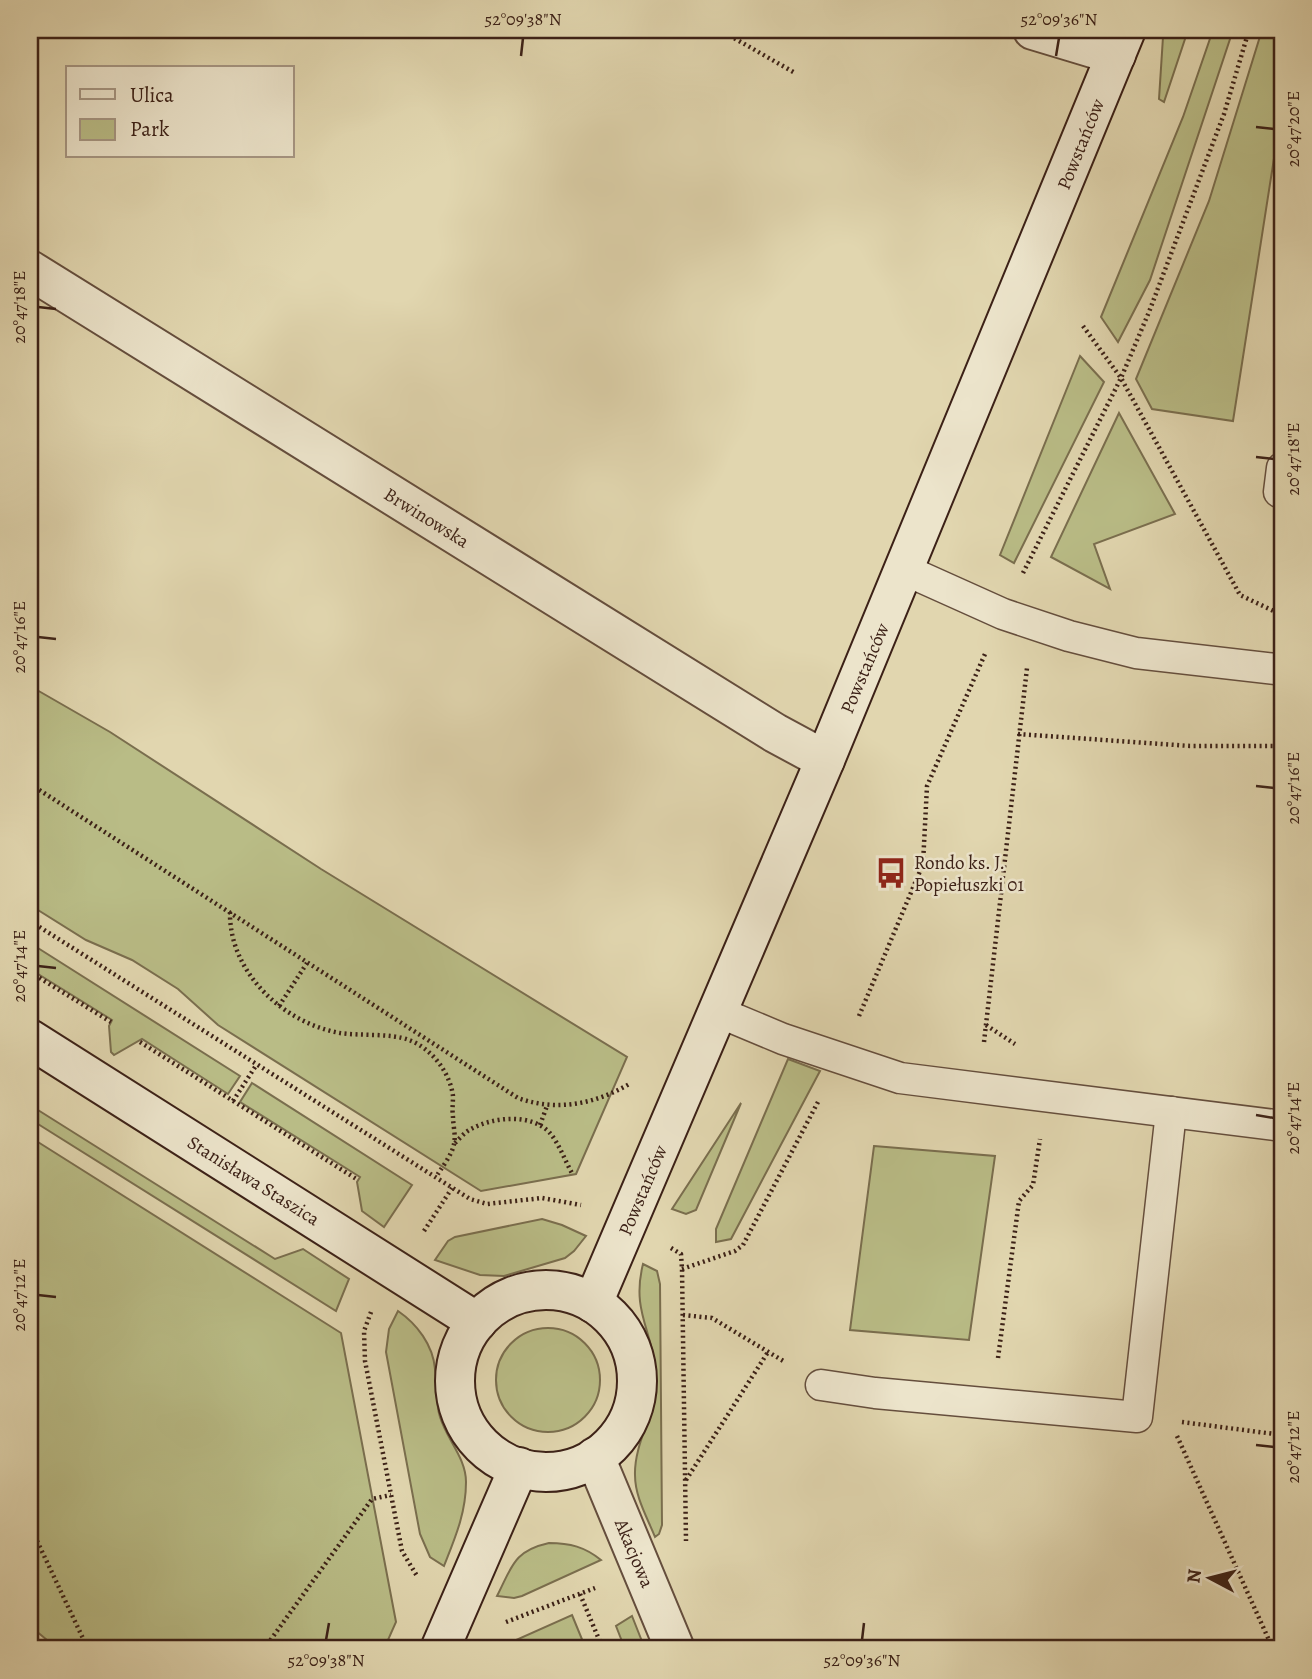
<svg xmlns="http://www.w3.org/2000/svg" width="1312" height="1679" font-family="Alegreya,serif">
  <style>
    .green { fill: #b9bc86; stroke: #7a6e4e; stroke-width: 2 }
    .lines { fill: none; stroke-linecap: round; stroke-linejoin: round }
    .lane-casing { stroke: #654e3d; stroke-width: 33 }
    .street-casing { stroke: #654e3d; stroke-width: 42 }
    .secondary-casing { stroke: #3c2117; stroke-width: 42 }
    .path { stroke: #3c2117; stroke-width: 4.5; stroke-dasharray: 2 3.5; stroke-linecap: butt }
    .lane { stroke: #ece4cb; stroke-width: 30 }
    .street { stroke: #ece4cb; stroke-width: 38 }
    .secondary { stroke: #ece4cb; stroke-width: 38 }
    .ticks { fill: none; stroke: #3c2117; stroke-width: 2.5 }
    .labels { text-anchor: middle; stroke-width: 5; stroke-linejoin: round; paint-order: stroke }
    .street-label { font-size: 19px; fill: #3c2117; stroke: #ece4cb }
    .poi-label { font-size: 19px; fill: #3c2117; stroke: #ece4cb; text-anchor: start }
    .neatline { fill: none; stroke: #3c2117; stroke-width: 2.5 }
    .ticks-label { font-size: 18px; text-anchor: middle; fill: #3c2117 }
  </style>
  <rect width="100%" height="100%" fill="#e1d6af"/>
  <filter id="stains"><feTurbulence type="fractalNoise" baseFrequency=".00286" numOctaves="4"/><feColorMatrix values="0 0 0 0 .2 0 0 0 0 .09 0 0 0 0 .02 0 0 0 .5 -.17"/></filter>
  <radialGradient id="worn" r=".72"><stop offset=".6" stop-color="#630" stop-opacity="0"/><stop offset="1" stop-color="#630" stop-opacity=".3"/></radialGradient>
  <g class="green">
    <path d="M1165,30H1188L1164,102L1159,99L1163,37Z"/>
    <path d="M1213,30H1233L1150,280L1118,342L1101,317L1183,117Z"/>
    <path d="M1262,30H1282V107L1233,421L1152,409L1136,379L1209,201Z"/>
    <path d="M1080,356L1104,382L1014,563L1000,555Z"/>
    <path d="M1119,413L1175,514L1094,544L1110,589L1051,557Z"/>
    <path d="M30,686L110,732L321,869L627,1057L576,1174L481,1191L218,1025L178,989L132,960L86,940L30,905Z"/>
    <path d="M30,943L240,1076L228,1094L142,1039L114,1055L111,1052L109,1026L112,1020L30,969Z"/>
    <path d="M788,1059L820,1071L731,1239L716,1242V1229Z"/>
    <path d="M252,1083L412,1185L384,1227L362,1211L357,1182L360,1177L240,1102Z"/>
    <path d="M741,1103L696,1210L686,1214L672,1209Z"/>
    <path d="M30,1105L275,1259L303,1249L349,1279L336,1311L30,1119Z"/>
    <path d="M30,1137L341,1333L396,1622L384,1649H58L30,1626Z"/>
    <path d="M874,1146L995,1156L969,1340L850,1330Z"/>
    <path d="M542,1219L562,1225L586,1236L574,1251L565,1258L504,1276L480,1275L435,1260L448,1241L455,1237Z"/>
    <path d="M643,1264L657,1271L660,1284L662,1525L659,1534L655,1537C647,1517 635,1497 635,1475C634,1440 659,1410 656,1375C653,1330 631,1312 643,1264Z"/>
    <path d="M398,1311C417,1324 433,1345 435,1369C437,1385 435,1401 440,1417C447,1440 466,1458 466,1482C466,1513 455,1538 444,1566L430,1557L420,1534L386,1352L389,1329Z"/>
    <circle cx="548" cy="1380" r="52"/>
    <path d="M549,1543C570,1543 585,1547 601,1560L522,1596L514,1598L497,1596C512,1567 513,1551 549,1543Z"/>
    <path d="M572,1615L586,1649H496Z"/>
    <path d="M632,1616L645,1649H625L616,1626Z"/>
  </g>
  <g class="lines">
    <defs>
      <g id="lane">
        <path d="M1282,468L1279,492L1282,493"/>
        <path d="M905,570L1003,614L1069,636L1136,653L1276,669L1282,667"/>
        <path d="M716,1011L783,1039L900,1078L1282,1126"/>
        <path d="M821,1385L875,1393L1137,1417L1171,1112"/>
      </g>
      <g id="street">
        <path d="M1033,30L1116,55"/>
        <path d="M30,270L775,733L825,760"/>
        <path d="M595,1457L675,1649"/>
      </g>
      <g id="secondary">
        <path d="M30,1039L477,1322"/>
        <circle cx="546" cy="1381" r="91"/>
        <path d="M593,1303L825,760L1126,30"/>
        <path d="M440,1649L519,1467"/>
      </g>
    </defs>
    <use href="#lane" class="lane-casing"/>
    <use href="#street" class="street-casing"/>
    <use href="#secondary" class="secondary-casing"/>
    <g class="path">
      <path d="M720,30L795,73"/>
      <path d="M1083,326L1121,378L1240,595L1282,615"/>
      <path d="M1023,573L1121,378L1149,312L1224,114L1249,30"/>
      <path d="M1018,734L1190,746H1282"/>
      <path d="M30,784L518,1098C557,1112 596,1104 631,1083"/>
      <path d="M230,912C229,972 283,1023 340,1033C360,1036 391,1033 409,1040C431,1048 450,1072 453,1096C453,1103 452,1110 453,1117C453,1125 456,1136 454,1144C452,1155 442,1167 436,1177"/>
      <path d="M30,921L470,1199L487,1204L542,1198L581,1205"/>
      <path d="M30,972L111,1022"/>
      <path d="M279,1006L307,963"/>
      <path d="M859,1016L923,864L927,786L985,654"/>
      <path d="M986,1025L1015,1044"/>
      <path d="M140,1042L358,1180"/>
      <path d="M984,1042L1027,668"/>
      <path d="M233,1101L257,1064"/>
      <path d="M540,1125L547,1106"/>
      <path d="M455,1143C460,1138 465,1132 471,1129C493,1117 530,1113 549,1132C559,1143 565,1161 573,1175"/>
      <path d="M424,1231L452,1188"/>
      <path d="M671,1248L681,1254L682,1269L686,1541"/>
      <path d="M682,1269L735,1251L743,1245L819,1100"/>
      <path d="M371,1312L364,1331L365,1361L402,1551L417,1576"/>
      <path d="M683,1315L712,1318L785,1362"/>
      <path d="M998,1358L1019,1201L1033,1185L1040,1139"/>
      <path d="M1182,1422L1282,1435"/>
      <path d="M1177,1436L1273,1649"/>
      <path d="M686,1480L768,1352"/>
      <path d="M30,1526L88,1649"/>
      <path d="M580,1594L603,1649"/>
      <path d="M506,1622L595,1588"/>
      <path d="M264,1649L372,1499L391,1495"/>
    </g>
    <use href="#lane" class="lane"/>
    <use href="#street" class="street"/>
    <use href="#secondary" class="secondary"/>
  </g>
  <path class="ticks" d="M521,56L523,38M1056,56L1059,38M1256,127L1274,129M38,307L56,309M1256,457L1274,459M38,637L56,639M1256,786L1274,788M38,966L56,968M1256,1115L1274,1118M38,1295L56,1297M1256,1445L1274,1447M326,1640L329,1623M862,1640L864,1623"/>
  <defs>
    <symbol id="bus-bare" viewBox="-9 -9 18 18"><path d="M-5-6H5V4H4V6H2V4H-2V6H-4V4H-5ZM-3.5-4V0h7V-4ZM-3.5 1.2v1.5H-2V1.2ZM2 1.2v1.5H3.5V1.2Z" fill="#8f2418" stroke="#ece4cb" stroke-width="2.5" paint-order="stroke"/></symbol>
  </defs>
  <g fill-rule="evenodd">
    <use href="#bus-bare" x="869" y="851" width="44" height="44"/>
  </g>
  <g class="labels">
    <g class="street-label">
      <text transform="translate(1080 144) rotate(-68)" y="7">Powstańców</text>
      <text transform="translate(427 517) rotate(32)" y="7">Brwinowska</text>
      <text transform="translate(864 668) rotate(-67)" y="7">Powstańców</text>
      <text transform="translate(254 1180) rotate(32)" y="7">Stanisława Staszica</text>
      <text transform="translate(642 1190) rotate(-67)" y="7">Powstańców</text>
      <text transform="translate(635 1553) rotate(67)" y="7">Akacjowa</text>
    </g>
    <g class="poi-label">
      <text x="914" y="869">Rondo ks. J.<tspan x="914" dy="22">Popiełuszki 01</tspan></text>
    </g>
  </g>
  <rect width="1312" height="1679" fill="none" stroke="#e1d6af" stroke-width="77"/>
  <rect x="66" y="66" width="228" height="91" fill="#ece4cb" stroke="#a69683" stroke-width="2"/>
  <rect x="80" y="89" width="35" height="10" fill="#ece4cb" stroke="#a69683" stroke-width="2"/>
  <text x="130" y="102" font-size="21" fill="#3c2117">Ulica</text>
  <rect x="80" y="119" width="35" height="21" fill="#b9bc86" stroke="#a69683" stroke-width="2"/>
  <text x="130" y="136" font-size="21" fill="#3c2117">Park</text>
  <g transform="translate(1210 1578) rotate(277)" stroke="#ece4cb" stroke-width="5" paint-order="stroke">
  <path d="M0-5L12 26L0 18L-12 26Z" fill="#3c2117"/>
  <text y="-10" font-size="19" font-weight="bold" text-anchor="middle" fill="#3c2117">N</text>
  </g>
  <rect x="38" y="38" width="1236" height="1602" class="neatline"/>
  <g class="ticks-label">
    <text x="523" y="25">52°09'38"N</text>
    <text x="1059" y="25">52°09'36"N</text>
    <text transform="translate(1293 129) rotate(-90)" y="6">20°47'20"E</text>
    <text transform="translate(19 307) rotate(-90)" y="6">20°47'18"E</text>
    <text transform="translate(1293 459) rotate(-90)" y="6">20°47'18"E</text>
    <text transform="translate(19 637) rotate(-90)" y="6">20°47'16"E</text>
    <text transform="translate(1293 788) rotate(-90)" y="6">20°47'16"E</text>
    <text transform="translate(19 966) rotate(-90)" y="6">20°47'14"E</text>
    <text transform="translate(1293 1118) rotate(-90)" y="6">20°47'14"E</text>
    <text transform="translate(19 1295) rotate(-90)" y="6">20°47'12"E</text>
    <text transform="translate(1293 1447) rotate(-90)" y="6">20°47'12"E</text>
    <text x="326" y="1666">52°09'38"N</text>
    <text x="862" y="1666">52°09'36"N</text>
  </g>
  <rect width="100%" height="100%" filter="url(#stains)"/>
  <rect width="100%" height="100%" fill="url(#worn)"/>
</svg>
